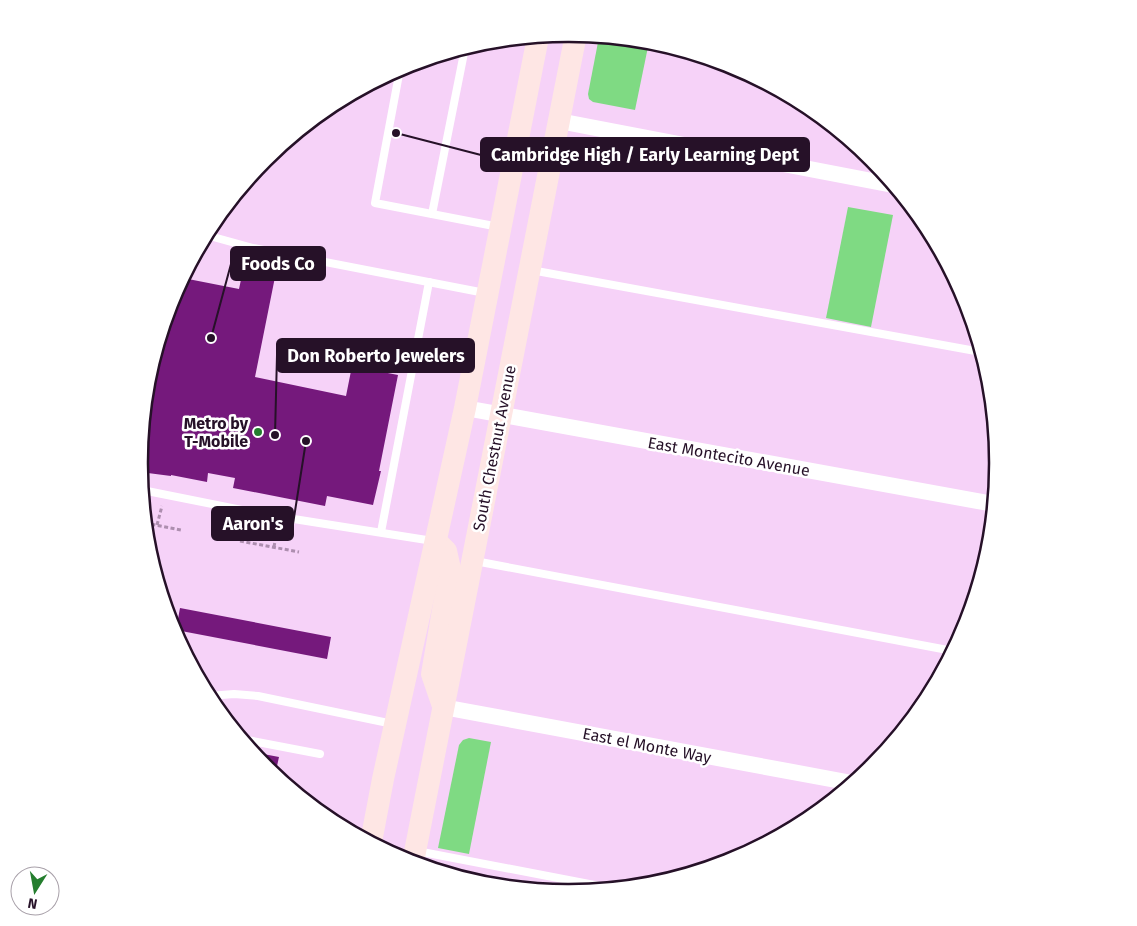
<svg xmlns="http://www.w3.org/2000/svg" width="1137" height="926" font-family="'Fira Sans',sans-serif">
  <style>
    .green { fill: #7fda83 }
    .building { fill: #75197c }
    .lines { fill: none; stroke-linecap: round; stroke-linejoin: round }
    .path { stroke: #ad8eaf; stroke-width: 3; stroke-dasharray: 4 2.5; stroke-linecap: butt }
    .service { stroke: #fff; stroke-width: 8 }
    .minor { stroke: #fff; stroke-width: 16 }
    .secondary { stroke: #fee6e4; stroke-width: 22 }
    .poi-dot { fill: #247e2e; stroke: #fff; stroke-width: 2 }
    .labels { text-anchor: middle; stroke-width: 5; stroke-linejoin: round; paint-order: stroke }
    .poi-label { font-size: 16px; font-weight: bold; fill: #261128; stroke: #fff; text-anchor: end }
    .street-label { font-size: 16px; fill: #261128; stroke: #fff }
    .rim { fill: none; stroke: #261128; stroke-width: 2.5 }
    .leader { fill: none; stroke: #261128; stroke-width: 2 }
    .callout-dot { fill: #261128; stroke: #fff; stroke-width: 2 }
    .callout { fill: #261128; stroke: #261128; stroke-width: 2 }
    .callout-label { font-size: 18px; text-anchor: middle; font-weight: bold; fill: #fff }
  </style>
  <rect width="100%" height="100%" fill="#f6d2f8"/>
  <g class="green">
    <path d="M599,37L649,42L635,110L593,102L589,99L588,94Z"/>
    <path d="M848,207L893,215L871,327L826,318Z"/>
    <path d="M469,738L491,742L469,854L438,848L459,745L463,740Z"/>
  </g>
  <g class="building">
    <path d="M245,261L277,267L255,377L346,396L352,366L398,375L379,471H381L373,505L327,496L325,506L233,488L235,478L208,473L207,482L171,475V476L140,472L139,463L148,379L172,298L183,278L239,289Z"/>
    <path d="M180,608L331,637L327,659L176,630Z"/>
    <path d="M253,752L279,757L275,775L265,766Z"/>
  </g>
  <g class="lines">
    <g class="path">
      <path d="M145,523L181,530"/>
      <path d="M157,525L162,506"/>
      <path d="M240,541L299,552"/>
      <path d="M274,547L277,530"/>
    </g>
    <g class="service">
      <path d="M400,69L375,203L499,227"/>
      <path d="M432,214L465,48"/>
      <path d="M206,235L253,248L485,293"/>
      <path d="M531,270L981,352"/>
      <path d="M142,490L262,514L433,541"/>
      <path d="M381,532L429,282"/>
      <path d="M475,561L953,651"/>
      <path d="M209,696L234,694L258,696L393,724"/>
      <path d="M242,739L320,754"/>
      <path d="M417,851L610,888"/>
    </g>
    <g class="minor">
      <path d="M559,121L893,185"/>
      <path d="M465,408L994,504"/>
      <path d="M443,707L852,783"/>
    </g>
    <g class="secondary">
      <path d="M436,541L446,551L450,569L432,674L443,706"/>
      <path d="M371,842L383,779L465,408L538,37"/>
      <path d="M413,862L576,34"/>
    </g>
  </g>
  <circle class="poi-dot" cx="258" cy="432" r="5"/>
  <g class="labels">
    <g class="poi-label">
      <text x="248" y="429">Metro by<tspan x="248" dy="18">T-Mobile</tspan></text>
    </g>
    <g class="street-label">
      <text transform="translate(494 448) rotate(-79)" y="6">South Chestnut Avenue</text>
      <text transform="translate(729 456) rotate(10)" y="6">East Montecito Avenue</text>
      <text transform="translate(647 745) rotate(11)" y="6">East el Monte Way</text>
    </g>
  </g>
  <path d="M0 0H1137V926H0ZM568 42H569A420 420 0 0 1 989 462V464A420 420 0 0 1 569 884H568A420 420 0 0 1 148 464V462A420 420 0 0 1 568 42Z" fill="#fff" fill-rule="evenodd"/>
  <path class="rim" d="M568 42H569A420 420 0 0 1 989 462V464A420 420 0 0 1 569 884H568A420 420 0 0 1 148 464V462A420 420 0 0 1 568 42Z"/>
  <path class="leader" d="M396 133L481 155M211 338L231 264M275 435L277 355M306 441L293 524"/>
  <g class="callout-dot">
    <circle cx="396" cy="133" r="5"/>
    <circle cx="211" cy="338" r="5"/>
    <circle cx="275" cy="435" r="5"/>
    <circle cx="306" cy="441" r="5"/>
  </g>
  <g class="callout">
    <rect x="481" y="138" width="328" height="33" rx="5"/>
    <rect x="231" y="247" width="94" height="33" rx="5"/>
    <rect x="277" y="339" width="197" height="33" rx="5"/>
    <rect x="212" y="507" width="81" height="33" rx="5"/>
  </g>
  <g class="callout-label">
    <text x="645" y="161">Cambridge High / Early Learning Dept</text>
    <text x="278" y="270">Foods Co</text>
    <text x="376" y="362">Don Roberto Jewelers</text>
    <text x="253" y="530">Aaron's</text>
  </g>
  <g transform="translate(35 891) rotate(191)"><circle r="24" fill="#ffffff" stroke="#a8a0a9"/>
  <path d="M0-4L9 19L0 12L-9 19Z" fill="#247e2e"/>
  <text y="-8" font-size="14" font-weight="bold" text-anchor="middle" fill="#261128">N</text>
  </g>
</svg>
